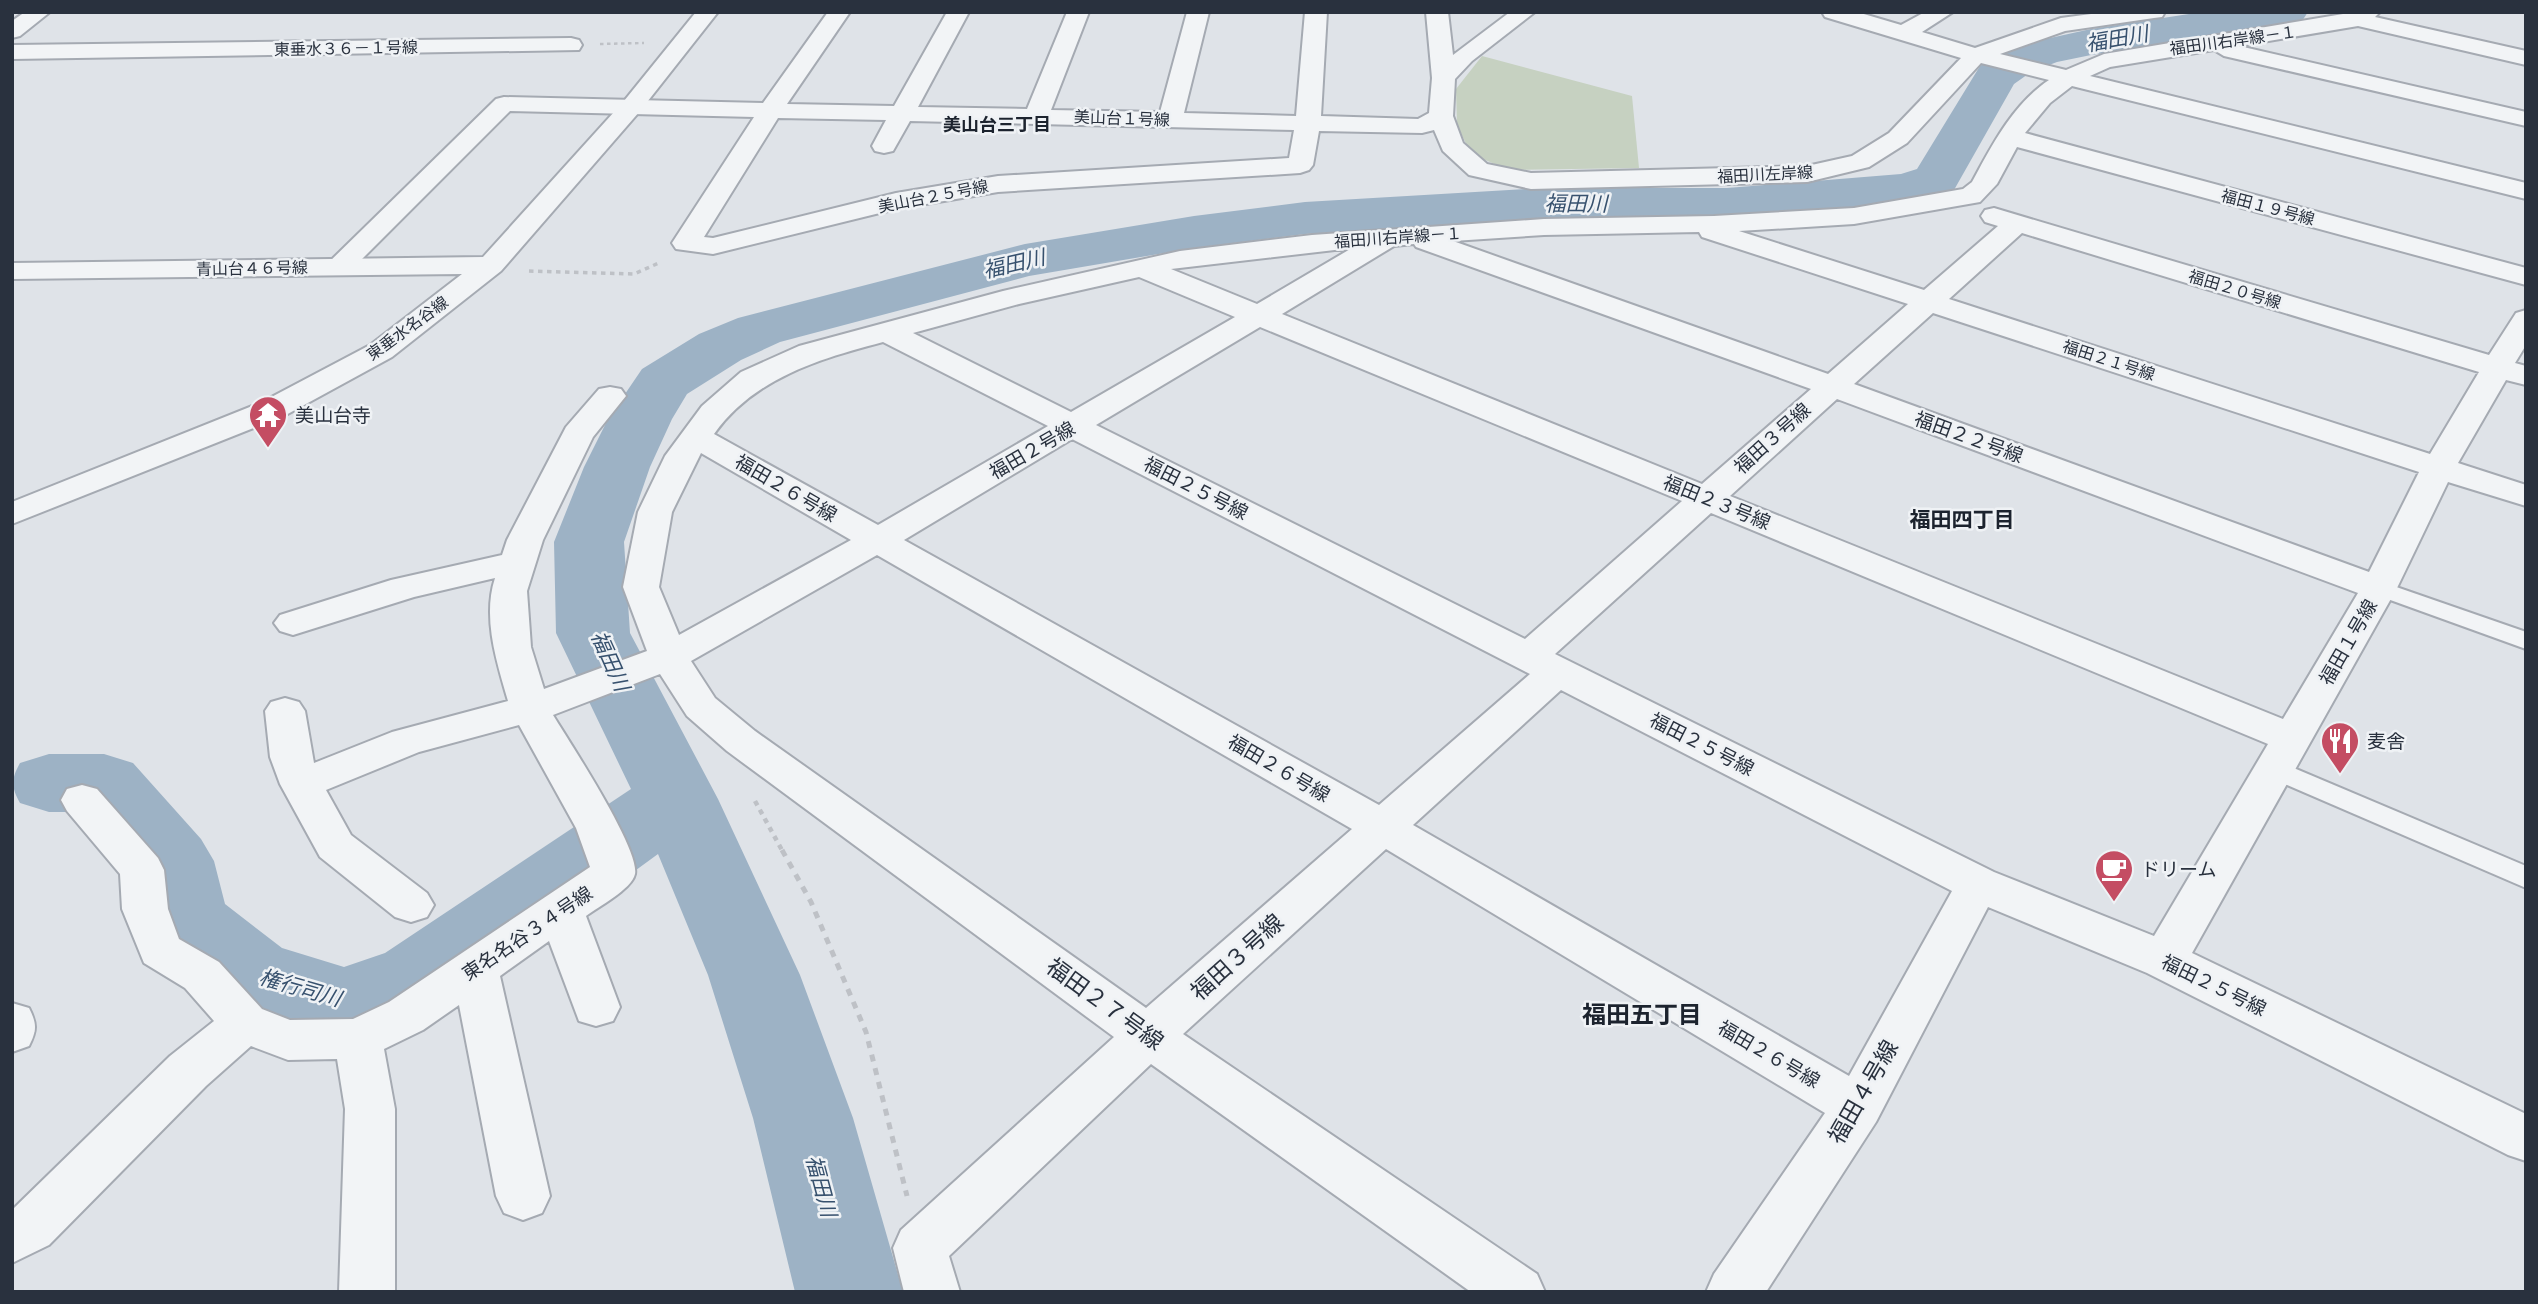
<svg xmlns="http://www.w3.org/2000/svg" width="2538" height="1304" font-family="Arial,'Noto Sans JP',sans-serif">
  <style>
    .green { fill: #c6d1c1 }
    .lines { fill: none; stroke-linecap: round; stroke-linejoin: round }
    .river { fill: #9db2c5; fill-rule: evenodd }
    .service-casing { stroke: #a5aab2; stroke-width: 4 }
    .minor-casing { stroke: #a5aab2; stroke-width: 4 }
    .tertiary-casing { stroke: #a5aab2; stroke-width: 4 }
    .path-far3 { stroke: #bec1c6; stroke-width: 2.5; stroke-dasharray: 3.5 3.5; stroke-linecap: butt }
    .path-far2 { stroke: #bec1c6; stroke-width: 3.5; stroke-dasharray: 4.5 4.5; stroke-linecap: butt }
    .path-far1 { stroke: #bec1c6; stroke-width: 4.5; stroke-dasharray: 5 5; stroke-linecap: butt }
    .path { stroke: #bec1c6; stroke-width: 5; stroke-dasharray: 7 7; stroke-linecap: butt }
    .service { fill: #f2f4f6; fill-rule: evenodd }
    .minor { fill: #f2f4f6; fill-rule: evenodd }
    .tertiary { fill: #f2f4f6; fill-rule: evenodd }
    .labels { text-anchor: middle; stroke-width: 5; stroke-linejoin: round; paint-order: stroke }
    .far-street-label { font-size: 16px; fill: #29313e; stroke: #eff2f5 }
    .far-neighbourhood-label { font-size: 18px; font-weight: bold; fill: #1c232e; stroke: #eff2f5 }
    .poi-label { font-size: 19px; fill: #29313e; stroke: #eff2f5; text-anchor: start }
    .street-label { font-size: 19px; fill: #29313e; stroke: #eff2f5 }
    .water-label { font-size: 21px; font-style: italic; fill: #37516e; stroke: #eff2f5 }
    .neighbourhood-label { font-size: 21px; font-weight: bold; fill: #1c232e; stroke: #eff2f5 }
    .near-street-label { font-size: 23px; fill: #29313e; stroke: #eff2f5 }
    .near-neighbourhood-label { font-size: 24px; font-weight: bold; fill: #1c232e; stroke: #eff2f5 }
  </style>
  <rect width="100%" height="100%" fill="#dfe3e8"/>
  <path class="green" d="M1482,56L1632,96L1639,168L1509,170L1471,154L1457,125L1456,89Z"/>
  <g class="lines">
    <path class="river" d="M2202,12H2308L2302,21L2287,25L2091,55L2057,62L2031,72L2014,84L1954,190L1907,203L1866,209L1727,220H1543L1305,234L1194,248L1029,276L780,342L741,360L687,394L672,419L650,467L624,542L630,633L718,799L800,975L853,1118L903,1292H795L753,1118L708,975L658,854L451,1005L344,1043L217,1000L153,946L140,922L130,870L82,812H49L20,803C11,787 11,779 20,763L49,754H104L133,763L201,839L214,861L225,904L282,948L344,967L385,953L631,789L556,633L554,542L584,467L608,419L642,369L699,334L738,318L1025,244L1194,216L1305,202L1543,188H1727L1901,174L1917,169L1980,66L1999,54L2028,43L2091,29Z"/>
    <defs>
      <g id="service">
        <path d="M2379,581L2526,632V649L2371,593L2367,588L2371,583Z"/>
        <path d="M2275,760L2526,866V888L2266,776L2262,769L2266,762Z"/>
      </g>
      <g id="minor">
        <path d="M25,12H50L20,36L12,38V21Z"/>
        <path d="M828,12H850L787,104L894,106L947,12H969L918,107L1027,109L1067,12H1089L1051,110L1160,112L1187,12H1209L1184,113L1296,116L1305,12H1327L1321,116L1418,119L1429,113L1432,78L1426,12H1448L1453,55L1510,12H1535L1472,61L1455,79L1453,116L1463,143L1487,164L1531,173L1807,166L1852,156L1889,133L1961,58L1825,17L1822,12H1857L1901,25L1925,12H1953L1922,32L1975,48L2061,18L2106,12H2165L2162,17L2154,18L2065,31L2000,54L2066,70L2104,54L2355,12H2380L2375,17L2526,51V65L2358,26L2239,46L2526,112V126L2224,56L2214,50L2110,67L2090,76L2526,183V199L2072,86L2050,103L2025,133L2526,268V285L2017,147L1997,184L1980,202L1854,224L1739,231L1924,290L1998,226L1985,222L1981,216L1985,210L1994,208L2489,355L2516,313L2526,310V345L2515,363L2526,366V385L2506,380L2458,463L2526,485V506L2448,482L2397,588L2192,953L2526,1114V1161L2508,1155L2147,973L1988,907L1876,1122L1766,1292H1706L1714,1274L1825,1113L1386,849L1183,1034L1537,1274L1545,1292H1471L1151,1064L949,1256L960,1292H904L893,1248L901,1230L1114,1037L727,751L687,716L660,674L553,715C569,741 640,849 635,874C632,889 598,907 586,916L620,1007L613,1021L596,1026L579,1021L549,941L500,976L550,1196L542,1213L523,1220L504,1213L496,1196L459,1005L423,1030L384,1049L395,1109V1292H339L345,1109L337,1059L288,1060L251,1046L206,1086L49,1245L12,1263V1210L170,1056L214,1021L185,988L144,963L122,909L120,874L67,811L61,800L67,789L82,785L97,789L158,858L164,870L168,909L179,939L219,962L262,1009L290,1020L353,1019L389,1002L590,867L576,828L519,725L419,752L326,790L351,835L427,893L434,905L427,917L411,922L395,917L320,857L280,784L270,757L265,711L271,702L285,698L299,702L305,711L314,763L392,732L508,701C497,663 482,618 495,578L414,597L293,635L280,631L274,623L280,615L391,580L502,555L507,540L566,427L599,389L610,387L621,389L626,396L593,437L543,540L527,591L531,647L544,689L647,651L623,587L638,512L665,456L702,406L741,372L799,346L1003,291L1180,251L1312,235L1544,219L1714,216L1854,208L1963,189L1972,182C1992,145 2013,104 2049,80L1981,63L1907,143L1869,167L1807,182L1531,189L1469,175L1443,151L1434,130L1422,133L1319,131L1313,165L1309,170L1300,173L998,192L896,209L713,254L676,249L672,243L754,117L510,111L348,273L338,275L328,273L324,267L496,99L504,97L763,103ZM778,118L886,120L872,146L875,151L884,153L893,151L910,121L1294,130L1289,158L998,176L896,193L713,238L704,237ZM1699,232L1702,237L1908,304L1828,374L1453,241L1544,235ZM2022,233L2479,372L2430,454L1949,299ZM1414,244L1416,247L1811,389L1702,484L1282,314L1394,246ZM1352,248L1257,304L1171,269ZM1139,277L1235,317L1071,412L913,333L1019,304ZM1933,313L2419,472L2369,572L1854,384ZM1260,327L1682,501L1525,639L1096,425ZM883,342L1048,426L878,525L714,434C754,378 819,359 883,342ZM1837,399L2358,593L2283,719L1730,496ZM1072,439L1530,674L1379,805L904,540ZM701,453L851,540L679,635L659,587L672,512ZM1711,513L2268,744L2154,936L1994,872L1555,654ZM877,555L1352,829L1146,1008L755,731L715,698L691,661ZM1561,690L1952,891L1849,1076L1413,825Z"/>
        <path d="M571,38L579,40L582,45L579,50L12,59V45Z"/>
      </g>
      <g id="tertiary">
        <path d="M696,12H718L640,111L501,271L392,357L284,416L12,524V502L262,402L370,345L462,274L12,279V263L483,257L624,101Z"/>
        <path d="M12,1003L29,1008C37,1024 37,1030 29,1046L12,1052Z"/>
      </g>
    </defs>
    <use href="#service" class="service-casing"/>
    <use href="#minor" class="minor-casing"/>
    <use href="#tertiary" class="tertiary-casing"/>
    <path class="path-far3" d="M600,44L644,43"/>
    <path class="path-far2" d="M529,271L634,274L661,262"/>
    <path class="path-far1" d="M755,801L783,852"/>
    <path class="path" d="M782,850L811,902L866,1032L907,1196"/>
    <use href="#service" class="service"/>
    <use href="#minor" class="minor"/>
    <use href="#tertiary" class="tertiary"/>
  </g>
  <defs>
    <symbol id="temple-pin" viewBox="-11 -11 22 30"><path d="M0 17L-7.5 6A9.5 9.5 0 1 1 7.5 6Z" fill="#c44d63" stroke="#eff2f5"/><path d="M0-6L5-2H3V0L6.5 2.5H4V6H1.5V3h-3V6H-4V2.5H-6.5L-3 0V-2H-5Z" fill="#fff"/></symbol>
    <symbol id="restaurant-pin" viewBox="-11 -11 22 30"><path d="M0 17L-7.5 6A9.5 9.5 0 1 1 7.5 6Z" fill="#c44d63" stroke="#eff2f5"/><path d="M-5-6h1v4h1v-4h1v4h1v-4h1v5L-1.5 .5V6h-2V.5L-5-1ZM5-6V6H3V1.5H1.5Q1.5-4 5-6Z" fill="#fff"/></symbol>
    <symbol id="cafe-pin" viewBox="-11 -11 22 30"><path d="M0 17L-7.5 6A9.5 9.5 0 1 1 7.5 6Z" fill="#c44d63" stroke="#eff2f5"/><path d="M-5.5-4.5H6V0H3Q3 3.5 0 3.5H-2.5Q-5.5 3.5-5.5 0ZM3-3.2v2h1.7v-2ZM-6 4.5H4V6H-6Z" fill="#fff"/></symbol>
  </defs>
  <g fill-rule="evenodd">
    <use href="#temple-pin" x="246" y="393" width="44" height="60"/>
    <use href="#restaurant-pin" x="2318" y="719" width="44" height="60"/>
    <use href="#cafe-pin" x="2092" y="847" width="44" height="60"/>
  </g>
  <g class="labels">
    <g class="far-street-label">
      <text transform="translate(2233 40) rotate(-8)" y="6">福田川右岸線－１</text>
      <text transform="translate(346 48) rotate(-1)" y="6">東垂水３６－１号線</text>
      <text transform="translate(1122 118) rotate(2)" y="6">美山台１号線</text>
      <text transform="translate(1765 174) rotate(-3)" y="6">福田川左岸線</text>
      <text transform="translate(933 196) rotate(-11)" y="6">美山台２５号線</text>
      <text transform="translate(2268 207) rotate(15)" y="6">福田１９号線</text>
      <text transform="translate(1398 237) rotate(-4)" y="6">福田川右岸線－１</text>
      <text transform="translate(252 268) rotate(-1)" y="6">青山台４６号線</text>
      <text transform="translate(2235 289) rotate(17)" y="6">福田２０号線</text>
      <text transform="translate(407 328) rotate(-36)" y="6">東垂水名谷線</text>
      <text transform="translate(2109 360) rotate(18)" y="6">福田２１号線</text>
    </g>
    <g class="far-neighbourhood-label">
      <text x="997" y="131">美山台三丁目</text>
    </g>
    <g class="poi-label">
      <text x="295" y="422">美山台寺</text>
      <text x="2367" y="748">麦舎</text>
      <text x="2141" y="876">ドリーム</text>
    </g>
    <g class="street-label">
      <text transform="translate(1969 437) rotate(20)" y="7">福田２２号線</text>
      <text transform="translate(1772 438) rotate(-42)" y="7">福田３号線</text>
      <text transform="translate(1032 450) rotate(-30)" y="7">福田２号線</text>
      <text transform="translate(786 488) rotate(30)" y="7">福田２６号線</text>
      <text transform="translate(1196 488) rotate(27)" y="7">福田２５号線</text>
      <text transform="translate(1717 502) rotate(22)" y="7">福田２３号線</text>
      <text transform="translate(2348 642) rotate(-60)" y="7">福田１号線</text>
      <text transform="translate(1702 744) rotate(27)" y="7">福田２５号線</text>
      <text transform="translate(1279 768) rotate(30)" y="7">福田２６号線</text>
      <text transform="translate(527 933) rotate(-34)" y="7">東名名谷３４号線</text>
      <text transform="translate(2214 985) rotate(26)" y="7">福田２５号線</text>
      <text transform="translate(1769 1054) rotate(30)" y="7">福田２６号線</text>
    </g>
    <g class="water-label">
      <text transform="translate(2117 39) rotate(-10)" y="7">福田川</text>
      <text x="1576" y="211">福田川</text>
      <text transform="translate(1014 264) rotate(-13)" y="7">福田川</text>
      <text transform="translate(610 661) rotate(66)" y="7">福田川</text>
      <text transform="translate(300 988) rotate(16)" y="7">権行司川</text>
      <text transform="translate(821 1186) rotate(75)" y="7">福田川</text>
    </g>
    <g class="neighbourhood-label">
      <text x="1962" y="527">福田四丁目</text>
    </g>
    <g class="near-street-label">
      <text transform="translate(1237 957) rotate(-42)" y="8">福田３号線</text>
      <text transform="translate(1105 1004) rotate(36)" y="8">福田２７号線</text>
      <text transform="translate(1863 1092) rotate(-60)" y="8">福田４号線</text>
    </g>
    <g class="near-neighbourhood-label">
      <text x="1642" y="1023">福田五丁目</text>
    </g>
  </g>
  <rect width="2538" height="1304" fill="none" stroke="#29313e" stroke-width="28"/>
</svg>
